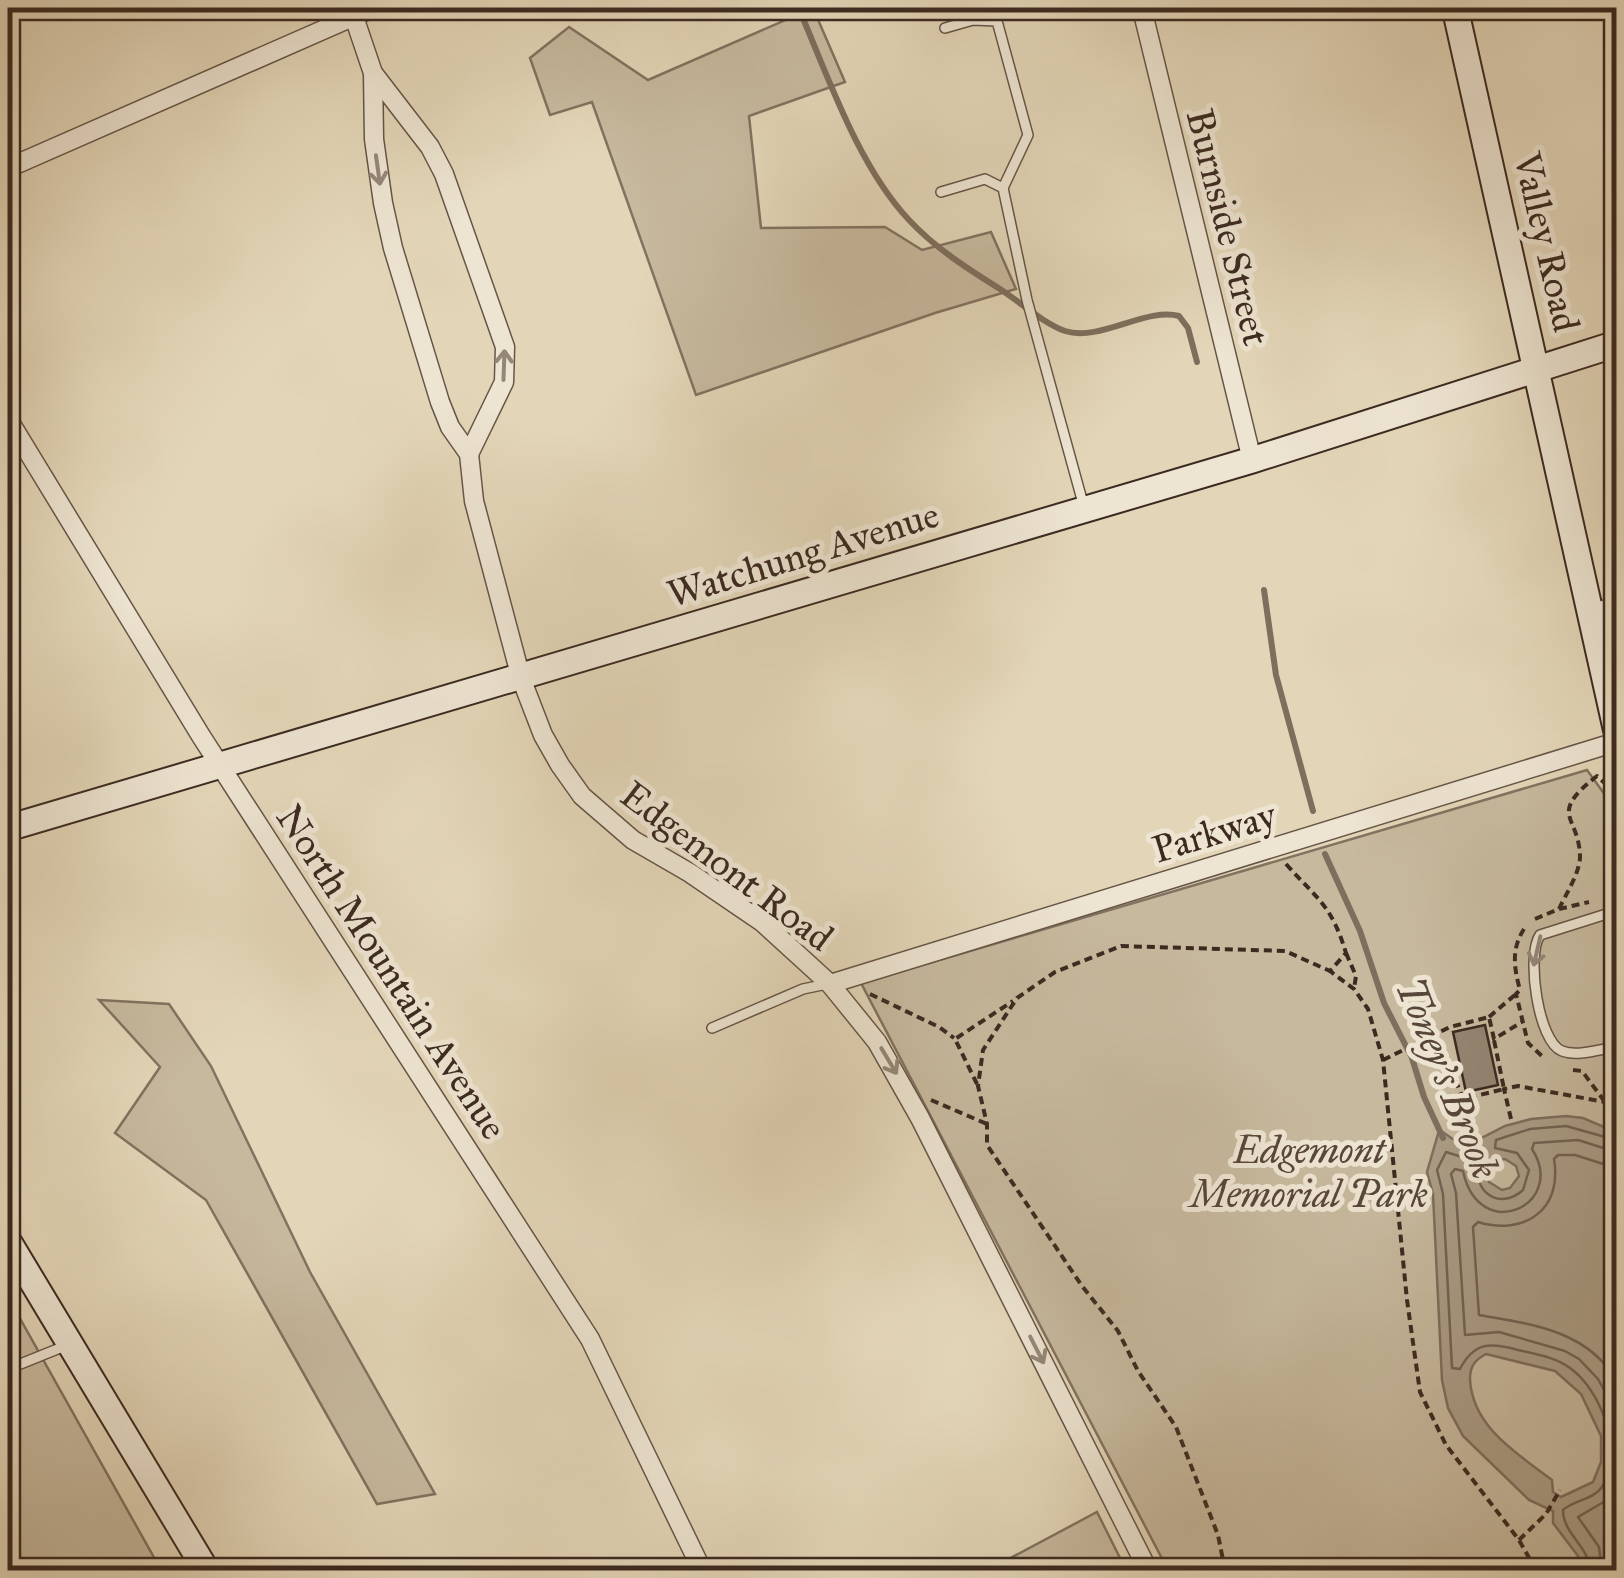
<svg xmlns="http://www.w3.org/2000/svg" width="1624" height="1578" font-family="'IM FELL Great Primer',serif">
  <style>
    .green { fill: #c7b99e; stroke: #827260; stroke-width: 2.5 }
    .water { fill: #aa9c85; stroke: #7e6e5d; stroke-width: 2.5; fill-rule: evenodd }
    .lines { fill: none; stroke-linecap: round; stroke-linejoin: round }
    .shore { stroke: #736353; stroke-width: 2.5 }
    .stream { stroke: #7e6e5d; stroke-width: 6 }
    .building { fill: #938370; stroke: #3c2a21; stroke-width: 2.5 }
    .lane-casing { stroke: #665547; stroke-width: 12 }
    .street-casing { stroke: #665547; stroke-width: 21 }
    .secondary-casing { stroke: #3c2a21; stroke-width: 29 }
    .path { stroke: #3c2a21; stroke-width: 4; stroke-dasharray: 8 5; stroke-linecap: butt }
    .lane { stroke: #ede4d1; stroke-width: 9 }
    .street { stroke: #ede4d1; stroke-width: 18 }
    .secondary { stroke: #ede4d1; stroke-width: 25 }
    .oneway { stroke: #948779 }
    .labels { text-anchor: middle; stroke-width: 10; stroke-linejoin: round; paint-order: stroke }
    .street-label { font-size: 38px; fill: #3c2a21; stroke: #ede4d1 }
    .park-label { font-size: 38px; font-style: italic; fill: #58473a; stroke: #ede4d1 }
    .water-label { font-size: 40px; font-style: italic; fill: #58463a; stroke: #ede4d1 }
  </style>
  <rect width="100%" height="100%" fill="#e3d6b8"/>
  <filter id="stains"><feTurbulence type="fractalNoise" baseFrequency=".002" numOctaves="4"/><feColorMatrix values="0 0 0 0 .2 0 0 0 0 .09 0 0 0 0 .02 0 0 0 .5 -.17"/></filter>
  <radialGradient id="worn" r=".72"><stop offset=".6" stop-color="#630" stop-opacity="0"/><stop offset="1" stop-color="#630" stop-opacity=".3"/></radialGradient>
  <g class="green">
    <path d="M813,8L845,82L749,116L761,228L885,227L922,250L991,232L1016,289L935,313L696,395L592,102L550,115L530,58L569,27L648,80Z"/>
    <path d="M1587,770L1608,799L1616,832V1570H1168L861,983Z"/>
    <path d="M99,1000L169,1004L211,1066L310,1272L435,1494L377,1504L206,1200L115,1133L160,1067Z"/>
    <path d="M8,1297L161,1570H8Z"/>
    <path d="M1097,1512L1126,1570H988Z"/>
  </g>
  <path class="water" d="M1566,1116L1583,1118L1616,1132V1570H1580L1578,1556L1553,1523V1511L1529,1500L1463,1436L1448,1408L1442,1380L1433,1194L1427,1172L1438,1134L1440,1130L1464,1147L1505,1126L1531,1119ZM1505,1159L1516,1166L1519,1176L1510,1188L1502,1190L1489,1182L1487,1170L1497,1160ZM1486,1354L1555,1371L1581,1394L1601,1436V1462L1593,1482L1561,1497L1553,1492L1552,1480C1518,1454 1472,1427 1470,1379C1470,1366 1475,1360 1486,1354Z"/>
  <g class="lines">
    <g class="shore">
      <path d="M1616,1152L1578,1140L1534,1143L1532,1149C1568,1205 1479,1246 1463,1171L1455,1169L1451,1174L1456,1193L1465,1335L1499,1332L1565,1351L1579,1359L1598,1379L1616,1412"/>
      <path d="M1616,1168L1575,1155H1558L1554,1159C1563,1210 1524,1236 1478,1222L1473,1227L1479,1315C1530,1324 1587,1330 1616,1380"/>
      <path d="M1590,1570C1589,1546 1563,1534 1563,1510C1574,1500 1593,1500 1602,1487C1624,1451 1601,1390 1570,1368C1555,1357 1535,1354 1518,1350C1490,1342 1474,1342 1460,1369L1452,1368L1443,1194L1437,1170L1446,1152L1462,1157L1478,1156L1481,1160C1469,1190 1499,1212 1523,1190L1529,1170L1517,1153L1495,1148L1496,1140L1530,1129L1566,1126L1616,1140"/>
      <path d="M1602,1570L1599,1547L1578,1517L1607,1500L1616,1486"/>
    </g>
    <g class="stream">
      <path d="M799,9C828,76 858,166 909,220C935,248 968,269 1000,289C1020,302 1043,323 1065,331C1100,342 1146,307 1179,316L1188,328L1197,362"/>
      <path d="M1264,590L1276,675L1313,811"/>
      <path d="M1325,854L1360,931L1384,1003L1412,1058L1424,1097L1443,1138"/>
    </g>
  </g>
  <path class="building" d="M1485,1025L1498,1085L1466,1092L1453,1032Z"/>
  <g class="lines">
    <defs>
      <g id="lane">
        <path d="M945,28L973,20L997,21L1028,135L1003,188"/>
        <path d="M941,192L985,179L1003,188L1027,300L1084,507"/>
        <path d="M1616,911L1540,935C1526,955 1538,1042 1562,1051C1577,1057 1601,1049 1616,1047"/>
        <path d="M712,1028L803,989L827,984"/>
        <path d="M8,1369L65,1346"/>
      </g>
      <g id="street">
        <path d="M351,8L373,73L374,139L383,203L393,248L440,402L450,427L469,454L474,501L521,678L543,735L560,765L582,796L633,840L690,873L762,922L830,984L877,1042L920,1118L1148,1570"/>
        <path d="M1145,8L1142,9L1252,460"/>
        <path d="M373,73L430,147L444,174L505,347L504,382L469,454"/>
        <path d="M8,168L373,8"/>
        <path d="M8,419L201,736L590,1339L702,1570"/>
        <path d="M1593,613L1616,606"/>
        <path d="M830,984L1616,742"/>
      </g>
      <g id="secondary">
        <path d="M1455,8L1616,728"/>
        <path d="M8,828L1252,460L1616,344"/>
        <path d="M8,1241L206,1570"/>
      </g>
    </defs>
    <use href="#lane" class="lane-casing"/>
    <use href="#street" class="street-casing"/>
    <use href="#secondary" class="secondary-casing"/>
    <g class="path">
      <path d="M1286,864C1318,900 1331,904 1346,953L1330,971L1354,989L1368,1009L1383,1060L1407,1300L1420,1392L1446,1445L1519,1540L1536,1570"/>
      <path d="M1559,909L1589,902"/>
      <path d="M1535,919L1559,909C1566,894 1579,874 1580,858C1580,815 1546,816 1597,776L1609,787L1616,821"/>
      <path d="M1524,929C1511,949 1514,968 1520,990L1516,994L1528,1043L1543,1057"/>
      <path d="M1346,953L1356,976L1354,989"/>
      <path d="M870,994L939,1027L954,1038"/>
      <path d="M1489,1017L1516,994"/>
      <path d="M1425,1038L1455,1079L1463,1099L1504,1089L1494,1040"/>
      <path d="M1383,1060L1450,1027L1489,1017L1494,1039L1522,1022"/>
      <path d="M1573,1070L1582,1071L1605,1102L1616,1107"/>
      <path d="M977,1084L955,1039L1013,1001"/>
      <path d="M931,1100L987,1124"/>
      <path d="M1511,1119L1504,1089L1518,1086L1605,1102"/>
      <path d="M1519,1540L1546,1514L1560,1490"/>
      <path d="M1225,1570L1218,1535L1176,1427L1138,1371L1118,1331L1082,1286L987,1145V1124L978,1086L983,1050L1017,998L1055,972L1121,946L1285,951L1330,971"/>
    </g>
    <use href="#lane" class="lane"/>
    <use href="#street" class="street"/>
    <use href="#secondary" class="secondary"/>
  </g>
  <defs><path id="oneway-shaft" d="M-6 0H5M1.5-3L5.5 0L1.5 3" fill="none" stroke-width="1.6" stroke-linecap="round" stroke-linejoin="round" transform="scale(2.5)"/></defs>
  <g class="oneway">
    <use href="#oneway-shaft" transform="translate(378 170) rotate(82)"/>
    <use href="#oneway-shaft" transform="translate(504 365) rotate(-88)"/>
    <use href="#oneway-shaft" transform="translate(1537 951) rotate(103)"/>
    <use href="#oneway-shaft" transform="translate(889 1061) rotate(59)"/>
    <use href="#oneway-shaft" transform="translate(1037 1350) rotate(63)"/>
  </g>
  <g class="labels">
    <g class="street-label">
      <text transform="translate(1228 227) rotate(76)" y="13">Burnside Street</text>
      <text transform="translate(1547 242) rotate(77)" y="13">Valley Road</text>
      <text transform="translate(803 554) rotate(-17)" y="13">Watchung Avenue</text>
      <text transform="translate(1214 832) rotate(-17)" y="13">Parkway</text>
      <text transform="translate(727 866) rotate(37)" y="13">Edgemont Road</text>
      <text transform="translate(392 972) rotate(57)" y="13">North Mountain Avenue</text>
    </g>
    <g class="park-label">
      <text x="1309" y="1163">Edgemont<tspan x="1309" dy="44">Memorial Park</tspan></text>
    </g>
    <g class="water-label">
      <text transform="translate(1448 1078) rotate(68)" y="14">Toney's Brook</text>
    </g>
  </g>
  <rect width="1624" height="1578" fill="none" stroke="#e3d6b8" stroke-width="40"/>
  <rect x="10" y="10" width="1604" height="1558" fill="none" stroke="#3c2a21" stroke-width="5"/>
  <rect x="20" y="20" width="1584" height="1538" fill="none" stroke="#3c2a21" stroke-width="2.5"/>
  <rect width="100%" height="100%" filter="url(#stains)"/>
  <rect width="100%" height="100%" fill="url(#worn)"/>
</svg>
